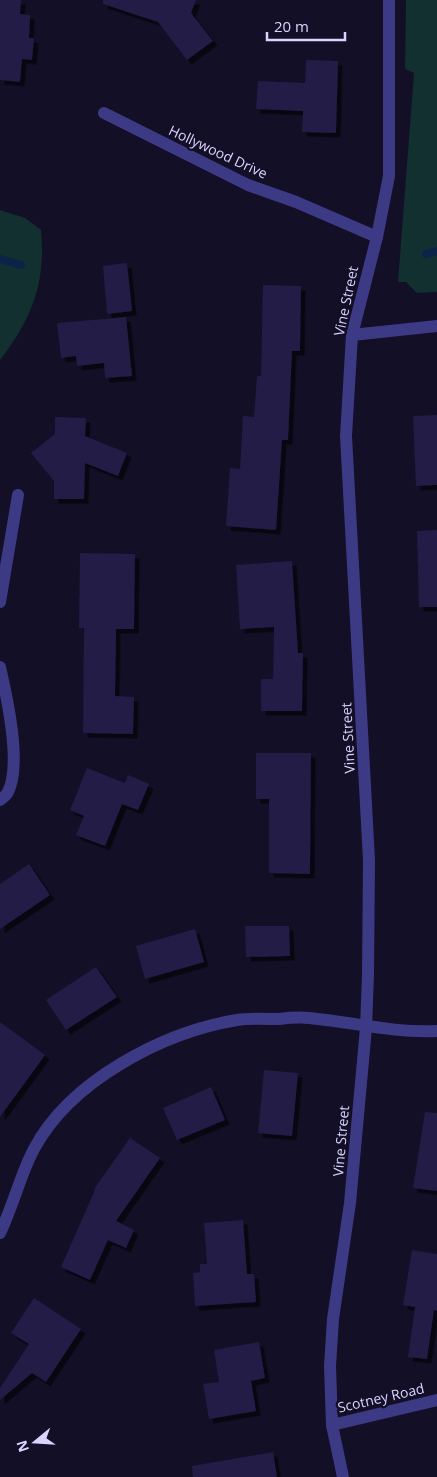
<svg xmlns="http://www.w3.org/2000/svg" width="437" height="1477" font-family="'Open Sans',sans-serif">
  <style>
    .green { fill: #12302f }
    .lines { fill: none; stroke-linecap: round; stroke-linejoin: round }
    .stream { stroke: #0c2248; stroke-width: 8 }
    .building { fill: #241b47; filter: url(#shadow) }
    .minor { stroke: #3d3a85; stroke-width: 12 }
    .tertiary { stroke: #3d3a85; stroke-width: 12 }
    .labels { text-anchor: middle; stroke-width: 5; stroke-linejoin: round; paint-order: stroke }
    .street-label { font-size: 14px; fill: #d9d4ff; stroke: #130f26 }
  </style>
  <defs>
    <filter id="shadow"><feDropShadow dx="4.5" dy="4.5" stdDeviation="0" flood-color="#0009"/></filter>
  </defs>
  <rect width="100%" height="100%" fill="#130f26"/>
  <g class="green">
    <path d="M406,0H437V292L417,293L406,282H398L414,73L405,69Z"/>
    <path d="M0,210L25,218L41,230C46,283 32,318 0,360Z"/>
  </g>
  <g class="lines">
    <g class="stream">
      <path d="M426,254L437,251"/>
      <path d="M0,259L21,265"/>
    </g>
  </g>
  <g class="building">
    <path d="M0,0H21L20,14L30,15L29,38H34L32,60L22,59L20,82L0,80Z"/>
    <path d="M103,0H196L191,13L213,41L187,60L158,22L103,4Z"/>
    <path d="M306,60L338,61L336,133L302,132L303,111L256,109L258,81L305,83Z"/>
    <path d="M127,263L132,311L107,314L103,266Z"/>
    <path d="M263,285L301,286L300,351H292L288,440H282L276,530L226,526L230,468L240,469L243,416L254,417L257,376H261Z"/>
    <path d="M126,317L132,376L105,378L104,363L77,366L76,356L61,358L57,323Z"/>
    <path d="M437,415V485L416,486L413,416Z"/>
    <path d="M55,417L86,418L85,436L127,453L118,476L85,463L84,499H54V481L31,453L55,434Z"/>
    <path d="M437,530V607H419L417,531Z"/>
    <path d="M80,553L135,554L134,629H116L115,696L134,697L133,734L83,733L84,628H79Z"/>
    <path d="M292,561L298,653H303L302,711H261V679H273L274,627L240,629L236,565Z"/>
    <path d="M256,753H311L310,874L269,873V799H256Z"/>
    <path d="M87,768L125,783L128,775L149,784L138,810L122,804L105,846L76,835L84,816L70,810Z"/>
    <path d="M29,864L50,895L0,929V884Z"/>
    <path d="M245,926H289L290,956L246,957Z"/>
    <path d="M195,929L204,962L145,979L136,946Z"/>
    <path d="M96,967L117,997L66,1030L46,1000Z"/>
    <path d="M0,1022L45,1055L0,1117Z"/>
    <path d="M264,1070L298,1073L292,1136L258,1133Z"/>
    <path d="M211,1087L225,1120L177,1140L163,1108Z"/>
    <path d="M425,1112L437,1113V1191L413,1188Z"/>
    <path d="M130,1138L160,1158L116,1221L134,1230L126,1248L108,1240L90,1280L61,1267L95,1190L94,1189Z"/>
    <path d="M243,1220L247,1274H254L256,1302L195,1306L193,1273L200,1272V1264H207L204,1223Z"/>
    <path d="M412,1250L437,1254V1311L434,1310L427,1359L408,1357L415,1307L403,1305Z"/>
    <path d="M34,1298L81,1329L46,1382L32,1373L0,1400V1388L29,1344L11,1333Z"/>
    <path d="M259,1342L265,1378L251,1381L256,1411L209,1419L203,1384L219,1382L214,1350Z"/>
    <path d="M273,1452L277,1477H193L192,1466Z"/>
  </g>
  <g class="lines">
    <g class="minor">
      <path d="M104,113L248,185L296,202L377,237"/>
      <path d="M352,335L437,326"/>
      <path d="M0,602L18,495"/>
      <path d="M0,667C7,697 22,764 8,792C7,795 2,798 0,800"/>
      <path d="M0,1233C13,1206 21,1173 34,1149C70,1081 163,1032 237,1020C250,1018 265,1019 279,1019C288,1018 299,1017 309,1018C354,1022 390,1033 437,1031"/>
      <path d="M332,1425L437,1400"/>
    </g>
    <path class="tertiary" d="M343,1477L332,1425L330,1366L333,1319L350,1203L366,1028L368,975L369,860L346,436L352,335L377,237L389,176V0"/>
  </g>
  <g class="labels">
    <g class="street-label">
      <text transform="translate(218 152) rotate(25)" y="5">Hollywood Drive</text>
      <text transform="translate(346 301) rotate(-78)" y="5">Vine Street</text>
      <text transform="translate(348 738) rotate(-93)" y="5">Vine Street</text>
      <text transform="translate(341 1141) rotate(-85)" y="5">Vine Street</text>
      <text transform="translate(381 1398) rotate(-13)" y="5">Scotney Road</text>
    </g>
  </g>
  <g transform="translate(35 1442) rotate(252)" stroke="#130f26" stroke-width="4" paint-order="stroke">
  <path d="M0-4L9 19L0 12L-9 19Z" fill="#d9d4ff"/>
  <text y="-8" font-size="14" font-weight="bold" text-anchor="middle" fill="#d9d4ff">N</text>
  </g>
  <path d="M267 32v8h78v-8" fill="none" stroke="#d9d4ff" stroke-width="2.5"/>
  <text x="274" y="32" font-size="15" fill="#d9d4ff" stroke="#130f26" stroke-width="4" paint-order="stroke">20 m</text>
</svg>
